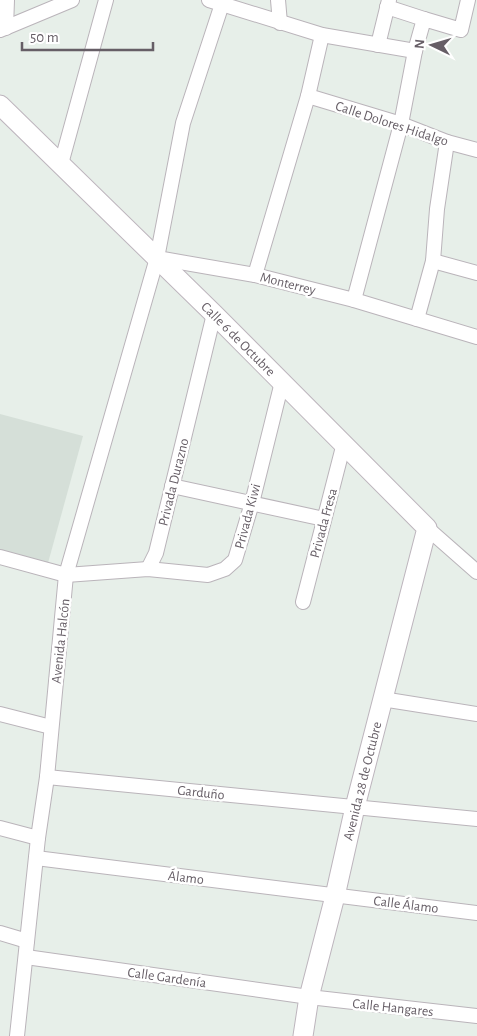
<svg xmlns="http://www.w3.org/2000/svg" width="477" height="1036" font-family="'Alegreya Sans',sans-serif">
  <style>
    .education { fill: #d5dfd8 }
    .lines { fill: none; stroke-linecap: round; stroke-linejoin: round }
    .street-casing { stroke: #bab4ba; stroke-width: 16 }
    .secondary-casing { stroke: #bdb5bd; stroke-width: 21 }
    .street { stroke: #fff; stroke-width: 14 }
    .secondary { stroke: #fff; stroke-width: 19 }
    .labels { text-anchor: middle; stroke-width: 5; stroke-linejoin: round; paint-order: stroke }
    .street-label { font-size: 14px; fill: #665e66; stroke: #fff }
  </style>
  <rect width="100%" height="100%" fill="#e7efe9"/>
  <path class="education" d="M0,414L83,436L48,563L0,550Z"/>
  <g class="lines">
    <defs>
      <g id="street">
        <path d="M209,0L322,35L415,51"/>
        <path d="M278,0L280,23"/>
        <path d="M387,7L424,19"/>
        <path d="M6,28L7,0"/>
        <path d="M0,30L72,0"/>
        <path d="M378,45L389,0"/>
        <path d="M308,96L401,124L447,142L477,150"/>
        <path d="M61,164L106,0"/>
        <path d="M157,258L255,275L354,300L477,337"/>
        <path d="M433,261L477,273"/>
        <path d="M255,275L308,96L322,35"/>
        <path d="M354,300L401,124L415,51L424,19L461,30L468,0"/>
        <path d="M417,319L433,261L437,209L447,142"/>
        <path d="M172,486L324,519"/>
        <path d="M427,528L477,572"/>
        <path d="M0,557L66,575L148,569L208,575L225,569L235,560L252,503L282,382"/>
        <path d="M148,569L156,553L214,314"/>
        <path d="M303,602L344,443"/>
        <path d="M382,699L477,714"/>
        <path d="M0,714L51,727"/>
        <path d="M47,777L477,819"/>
        <path d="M0,828L38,838"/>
        <path d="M36,858L477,913"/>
        <path d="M0,933L27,941"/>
        <path d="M26,957L309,997L477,1016"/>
        <path d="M17,1036L38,838L47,777L66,575L157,258L183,123L222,4"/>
      </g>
      <g id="secondary">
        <path id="s1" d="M0,105L214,314L427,528L355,807L335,896L309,997L303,1036"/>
      </g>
    </defs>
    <use href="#street" class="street-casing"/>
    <use href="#secondary" class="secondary-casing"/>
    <use href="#street" class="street"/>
    <use href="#secondary" class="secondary"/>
  </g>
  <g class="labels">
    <g class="street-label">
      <text transform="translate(392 123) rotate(18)" y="5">Calle Dolores Hidalgo</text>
      <text transform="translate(288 283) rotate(14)" y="5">Monterrey</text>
      <text dy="5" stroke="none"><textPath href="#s1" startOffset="334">Calle 6 de Octubre</textPath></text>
      <text transform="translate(173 482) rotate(-76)" y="5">Privada Durazno</text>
      <text transform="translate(247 516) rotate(-75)" y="5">Privada Kiwi</text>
      <text transform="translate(323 523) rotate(-75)" y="5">Privada Fresa</text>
      <text transform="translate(60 641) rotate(-84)" y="5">Avenida Halcón</text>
      <text transform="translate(362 781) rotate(-76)" y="5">Avenida 28 de Octubre</text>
      <text transform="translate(201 792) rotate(6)" y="5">Garduño</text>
      <text transform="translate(186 877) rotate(7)" y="5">Álamo</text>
      <text transform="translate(406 904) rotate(7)" y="5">Calle Álamo</text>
      <text transform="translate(167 977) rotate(8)" y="5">Calle Gardenía</text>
      <text transform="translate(393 1007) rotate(6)" y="5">Calle Hangares</text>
    </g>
  </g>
  <g transform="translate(432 45) rotate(275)" stroke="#ffffff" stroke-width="4" paint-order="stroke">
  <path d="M0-4L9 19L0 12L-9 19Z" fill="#665e66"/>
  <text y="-8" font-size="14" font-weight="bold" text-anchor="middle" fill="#665e66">N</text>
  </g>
  <path d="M22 42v8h131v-8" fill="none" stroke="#665e66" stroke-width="2.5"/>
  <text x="30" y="42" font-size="15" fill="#665e66" stroke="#ffffff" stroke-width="4" paint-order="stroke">50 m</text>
</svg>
